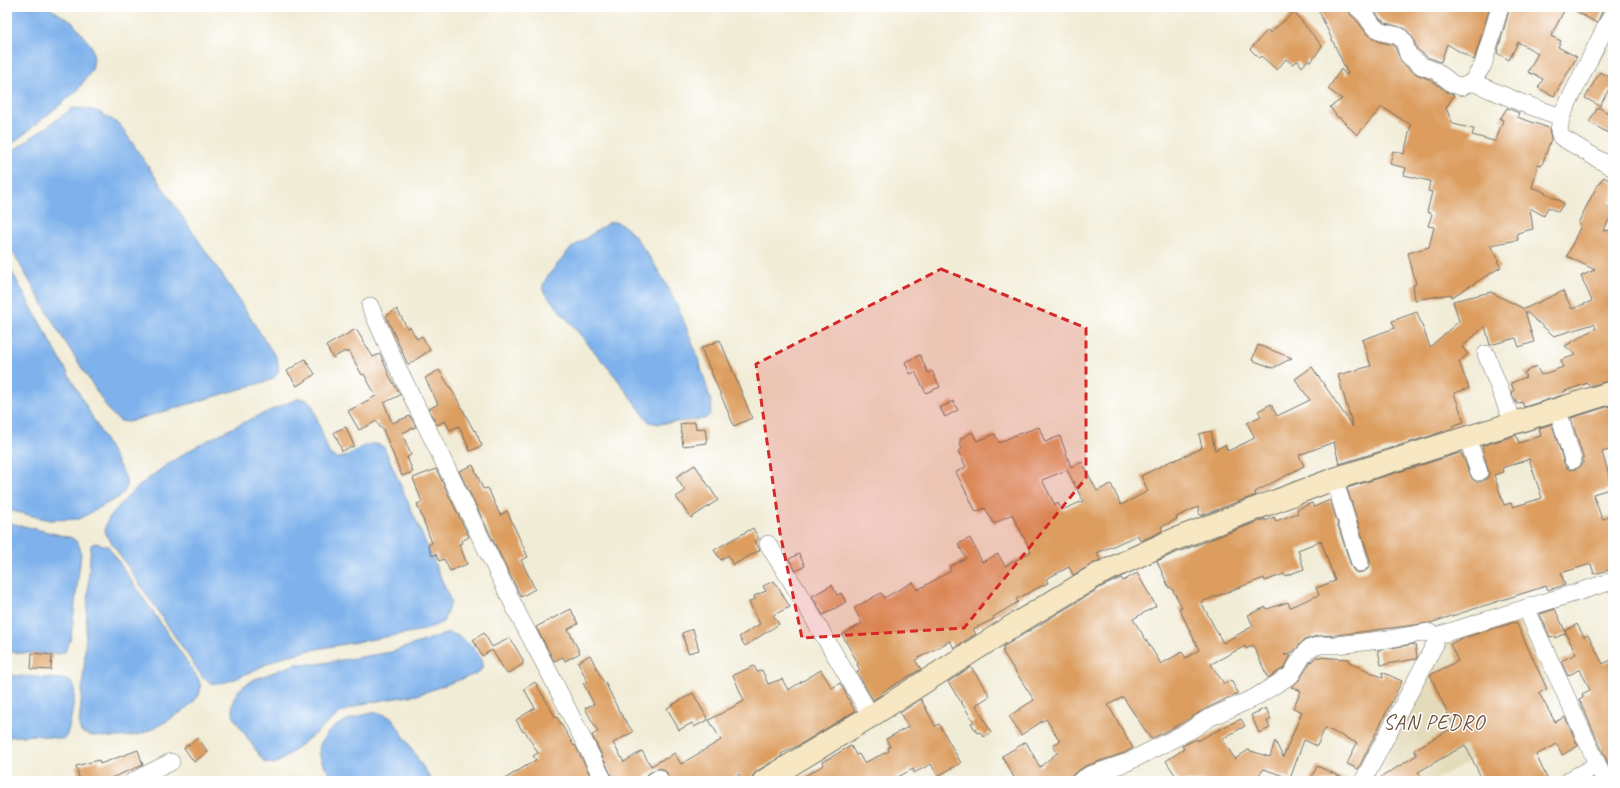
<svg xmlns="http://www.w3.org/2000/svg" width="1620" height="788" font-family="Caveat,sans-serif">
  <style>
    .built { fill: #e3dbba }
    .water { fill: #7fb2ec; stroke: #556e8c }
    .building { fill: #dc9d5f; fill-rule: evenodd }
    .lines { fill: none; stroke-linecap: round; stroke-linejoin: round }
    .street-casing { stroke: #706f67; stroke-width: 18 }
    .secondary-casing { stroke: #706f67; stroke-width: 24 }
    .street { stroke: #fff; stroke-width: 17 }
    .secondary { stroke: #f7e8c3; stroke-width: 22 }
    .marked { fill: #d62828; fill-opacity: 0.2; stroke: #d62828; stroke-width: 3; stroke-dasharray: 8 5; stroke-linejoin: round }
    .labels { text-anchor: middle; stroke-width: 3; stroke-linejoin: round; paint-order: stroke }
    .quarter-label { font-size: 21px; letter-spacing: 1px; fill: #69533d; stroke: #fff }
  </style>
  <rect width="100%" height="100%" fill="#fff"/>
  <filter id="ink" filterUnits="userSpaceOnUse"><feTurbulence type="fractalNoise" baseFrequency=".025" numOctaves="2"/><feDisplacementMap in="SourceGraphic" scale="8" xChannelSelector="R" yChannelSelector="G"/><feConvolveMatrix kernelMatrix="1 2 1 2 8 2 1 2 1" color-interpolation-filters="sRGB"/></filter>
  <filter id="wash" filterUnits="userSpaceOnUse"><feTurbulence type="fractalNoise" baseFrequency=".012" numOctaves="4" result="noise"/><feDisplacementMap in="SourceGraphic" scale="16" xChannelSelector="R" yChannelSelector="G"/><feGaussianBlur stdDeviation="0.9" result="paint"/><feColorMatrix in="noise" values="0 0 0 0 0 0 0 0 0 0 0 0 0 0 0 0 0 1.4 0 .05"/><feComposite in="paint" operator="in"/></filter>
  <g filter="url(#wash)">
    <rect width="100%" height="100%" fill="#f1ecd6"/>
    <path class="built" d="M1519,616L1551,691L1504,713L1515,737L1432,781H1375L1372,775L1444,643L1467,632Z"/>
    <g class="water">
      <path d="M7,7H48L72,22L92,47L94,59L92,70L77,91L7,148Z"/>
      <path d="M73,108C96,108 102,113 120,125L235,294L277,359C279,369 280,374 271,380L128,422L120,421L110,412L57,329L7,242V155Z"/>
      <path d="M615,222C627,225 634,235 641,245C677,293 696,348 712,405C711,413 710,416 704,419L659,424L649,422L615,376L543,291V285L547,277L570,249L608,223Z"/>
      <path d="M7,263L126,478C127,487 126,491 119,497L79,519L50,520L7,510Z"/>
      <path d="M299,398L307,400L312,404L329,453C332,455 336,459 340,458C356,454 366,437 384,447L444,585L451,602L443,622L425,630L311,650L282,657L233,680L218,684L211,683L203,678L107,536C101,525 111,515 118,507C164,455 237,425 299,398Z"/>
      <path d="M7,522L72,538C79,543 80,546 81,554L71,638L65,652L60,654L19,653L7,651Z"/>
      <path d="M95,543L108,546L198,678C200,683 202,689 199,695C191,709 156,728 141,734C128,738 92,739 81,732L79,725L84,669L90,555L91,545Z"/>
      <path d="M448,633C459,632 489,658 481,670C480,672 478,672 476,674L417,695L383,700L362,704L340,713L282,760L274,764L264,762L234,718L232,706L234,698L239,690L245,685L255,679L296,664H317L391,652Z"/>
      <path d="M7,675L61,679C66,680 70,680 73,684C78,689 69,730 66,737L63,739L34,735L7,737Z"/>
      <path d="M378,712L392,718L432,781H335C330,773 319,761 319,751C321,725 358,715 378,712Z"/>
    </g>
    <g id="blocks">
      <g class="building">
        <path d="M1317,7H1347L1350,14L1357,21L1367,34L1379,42L1394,45L1402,63L1416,74L1431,80L1447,92L1454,95L1446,108L1453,124L1474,129L1472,135L1494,141L1496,140L1503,120L1500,119L1507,108L1519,113L1517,117L1549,128L1551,139L1542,165L1538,164L1532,188L1538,189L1564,203L1558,212L1548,207L1544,216L1530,208L1533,229L1517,233L1518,240L1490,245L1499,260L1497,261L1501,267L1452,297L1451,294L1415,300L1413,285L1416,284L1408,253L1429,247L1434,227L1428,226L1432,214L1427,212L1432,192L1428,191L1430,181L1404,175L1406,168L1390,164L1393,151L1404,154L1411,125L1382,107L1357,135L1339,117L1338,118L1330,107L1342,99L1328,89L1341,69L1346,75L1348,74Z"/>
        <path d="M1375,7H1385L1393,10L1394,7H1490L1474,60L1447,44L1441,62L1427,57L1417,49L1413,38L1406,29L1386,23L1380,19L1374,10Z"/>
        <path d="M1510,7H1566L1551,36L1561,41L1558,47L1577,57L1554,96L1538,88L1543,79L1528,72L1538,53L1518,42L1509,60L1497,53Z"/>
        <path d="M1568,7H1604L1597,23Z"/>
        <path d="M1294,12L1322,46L1311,62L1308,60L1302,67L1298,61L1292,64L1286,59L1277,70L1261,56L1259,58L1250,49L1268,30L1270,33Z"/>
        <path d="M1600,72L1613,79V91L1609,89L1600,106L1585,98Z"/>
        <path d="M1598,107L1613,116V136L1589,122Z"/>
        <path d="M1604,177L1613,182V195L1609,202L1613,204V213L1603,231L1613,230V380L1589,386L1588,383L1562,392L1563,395L1524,407L1522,402L1517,404L1511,392L1514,391L1511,383L1526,377L1524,373L1536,366L1541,375L1563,367L1561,360L1576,355L1565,346L1596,328L1594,324L1554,336L1525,311L1534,342L1519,347L1516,338L1490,345L1485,326L1462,347L1468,354L1459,362L1469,388L1454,393L1464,422L1452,426L1453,428L1433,435L1339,464L1334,442L1299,455L1304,466L1255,492L1256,495L1200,516L1198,507L1176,517L1177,519L1161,527L1163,530L1156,534L1140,541L1138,535L1097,553L1100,560L1073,575L1069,567L1046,579L1048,583L1016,599L1018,602L993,617L994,619L973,629L976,634L954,648L950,641L915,660L921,669L881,693L882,694L873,700L857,672L860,670L857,664L858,663L842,635L862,623L854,608L881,593L884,598L913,582L917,590L951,571L949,567L966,558L958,544L970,538L982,562L998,554L1005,566L1031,552L1012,514L994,524L985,508L976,512L956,472L966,467L958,451L962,449L960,444V439L972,432L977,441L995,434L999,443L1013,436L1039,427L1045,442L1060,436L1071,467L1082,462L1097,491L1111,484L1121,505L1148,491L1141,476L1173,460V461L1202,448L1199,434L1211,431L1215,450L1225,445L1228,451L1255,438L1247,423L1261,416L1258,411L1271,404L1277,416L1310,400L1295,379L1312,367L1353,427L1338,375L1371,366L1362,340L1395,328L1392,321L1417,312L1430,347L1459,321L1453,301L1491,292L1524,309L1563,291L1572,309L1592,301L1581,276L1595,270L1567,256L1581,225L1578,223L1597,186ZM1067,470L1083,501L1062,510L1058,503L1055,505L1042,480Z"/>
        <path d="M397,309L407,328L410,327L417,339L422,336L430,350L408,365L386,316Z"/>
        <path d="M356,329L373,357L380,354L389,375L400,395L384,403L392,423L410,416L416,427L402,433L411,455L407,457L413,472L402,476L382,427L380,428L377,421L359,430L348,411L376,396L364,374L362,375L349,351L346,353L345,351L333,358L326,346Z"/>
        <path d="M720,340L752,418L734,426L701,348Z"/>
        <path d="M1258,345L1292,358L1273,368L1252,360Z"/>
        <path d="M920,355L928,373L932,371L940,387L926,393L915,372L910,374L905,362Z"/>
        <path d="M305,359L315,374L297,386L287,371Z"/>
        <path d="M439,370L456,397L474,431L475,430L482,446L470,451L459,426L450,430L445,421L437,425L434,420L429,409L438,404L425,378Z"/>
        <path d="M953,401L958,410L945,417L940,408Z"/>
        <path d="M1613,405V449L1602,452L1613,488L1593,494L1602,519L1613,516V569L1594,574L1591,564L1561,573L1565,585L1548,590L1546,586L1430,623L1336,635L1317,636L1304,640L1293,652L1284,655H1291L1284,668L1268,678L1253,645L1246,649L1245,646L1211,664L1224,684L1231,680L1238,693L1205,709L1184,722L1151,739L1123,697L1108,705L1133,748L1124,753L1085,766L1075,773L1071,777L1070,781H1016L1002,756L1026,742L1040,767L1057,753L1053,745L1060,741L1046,719L1021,735L1009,716L1034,700L1002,651L1004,650L1003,647L1016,639L1103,586L1121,578L1123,581L1137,573L1156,606L1133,619L1161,664L1182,652L1186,658L1199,650L1179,608L1182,607L1171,587L1169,588L1157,561L1178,552L1265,519V521L1274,517L1276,521L1298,513L1297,509L1312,503L1314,507L1330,500L1351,566L1354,571L1357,573L1363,572L1368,569L1370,566V560L1347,488L1460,453L1461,454H1462L1472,479L1477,482H1482L1487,478L1489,474L1482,446L1516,435L1519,443L1541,436L1539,428L1552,424L1564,463L1567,468L1570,470L1576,469L1581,466L1583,463V457L1571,418ZM1529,459L1542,498L1513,507L1511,503L1504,505L1494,475L1503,472L1502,468ZM1321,541L1335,581L1316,588L1319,595L1290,607L1288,602L1267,609L1266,607L1248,615L1253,626L1223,643L1201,602L1264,578L1265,581L1284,574L1285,576L1304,569L1298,550Z"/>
        <path d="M695,422L696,429L705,428L707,443L683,446L680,424Z"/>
        <path d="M346,427L354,446L342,451L334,432Z"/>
        <path d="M473,465L483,489L488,488L500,515L507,511L528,557L521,560L535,589L521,597L459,471Z"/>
        <path d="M695,465L718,500L691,518L676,497L685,491L676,477Z"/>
        <path d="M436,469L469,537L461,541L462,543L459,544L467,564L450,571L444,559L439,561L436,554L432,556L428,545L432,543L417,504L422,502L413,478Z"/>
        <path d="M753,528L759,539L755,541L760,550L733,565L728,555L721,560L714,550Z"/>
        <path d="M799,554L805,566L796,571L789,559Z"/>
        <path d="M774,581L790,607L773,615L779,624L745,646L739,637L760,624L749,602L755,599L754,596L766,591L763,586Z"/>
        <path d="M832,585L837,595L841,593L846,602L823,615L812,596Z"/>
        <path d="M571,609L578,624L568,629L580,653L565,661L563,657L554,661L536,627Z"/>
        <path d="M1555,609L1566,633L1555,638L1554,636L1550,637L1540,614Z"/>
        <path d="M1516,622L1547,689L1539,693L1555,722L1565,717L1578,746L1562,755L1557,744L1536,755L1547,778L1541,781H1483L1465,745L1418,772L1421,776L1412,781H1375L1417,755L1414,750L1454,727L1430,675L1458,661L1450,644L1460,639Z"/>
        <path d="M1577,624L1584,637L1588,635L1603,664L1613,659V774L1579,699L1583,697L1582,694L1590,690L1580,669L1568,676L1561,661L1576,654L1565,631Z"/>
        <path d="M693,629L699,650L688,653L682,633Z"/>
        <path d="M484,633L492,647L510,638L523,660V664L507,674L492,650L482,656L473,640Z"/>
        <path d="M1415,644L1417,657L1416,659L1381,665L1378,650Z"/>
        <path d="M32,653L52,655L51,670L31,669Z"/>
        <path d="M590,655L604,683L605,682L619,711L633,732L613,743L624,762L642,751L651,766L665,758L666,759L674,753L681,764L721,740L709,720L744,701L733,675L754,666L757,672L762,670L768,684L782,679L788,690L821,670L832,688L840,683L855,711L801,744L781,754L782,756L757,771L753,775L752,781H743L739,774L727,781H668L667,773L663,769L659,768L649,773L645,777L644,781H614L592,735L598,732L585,708L594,704L583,683L587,681L578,662Z"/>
        <path d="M1316,657L1349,659V662L1383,678L1382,672L1402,681L1358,769L1347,764L1357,743L1325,728L1317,746L1304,740L1291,776L1292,779L1264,769L1254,781H1179L1166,761L1184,749L1182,746L1197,739L1198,741L1212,733L1241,719L1245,726L1222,739L1235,759L1248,750L1270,757L1275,741L1283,757L1302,712L1293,708L1301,691L1291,687L1299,680L1310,663Z"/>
        <path d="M971,667L990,696L976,705L991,732L984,737L980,732L977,733L971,723L974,722L948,682Z"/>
        <path d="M535,682L556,718L557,717L574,746L575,745L593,781H501L536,760L533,756L538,753L525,731L523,732L516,720L535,708L524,689Z"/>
        <path d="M693,693L708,720L694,727L692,723L679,730L667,708Z"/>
        <path d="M921,699L935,726L939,724L961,763L938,776L931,764L914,773L913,769L890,781H796L824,765L822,762L851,746L856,755L859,754L864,763L889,751L888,748L890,747L886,739L908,727L900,713Z"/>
        <path d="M1266,708L1271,719L1267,721L1270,728L1259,733L1251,715Z"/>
        <path d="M198,738L208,752L194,762L184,748Z"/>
        <path d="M138,750L143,765L111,778L112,781H80L76,766L99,760L100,764Z"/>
        <path d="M1317,766L1350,781H1310Z"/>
      </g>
    </g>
  </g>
  <g filter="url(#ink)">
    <use href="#blocks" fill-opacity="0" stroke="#706f67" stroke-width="1"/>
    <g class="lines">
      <defs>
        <g id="street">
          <path d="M1357,7L1365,14L1373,26L1382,32L1399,36L1404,41L1408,55L1422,66L1436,71L1453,84L1462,87L1472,82"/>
          <path d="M1500,7L1483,65L1472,82L1522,103L1561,117"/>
          <path d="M1613,12L1561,117L1559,131L1561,137L1613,168"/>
          <path d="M370,306L394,360L519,616L551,676L604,781"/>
          <path d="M1486,354L1513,423"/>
          <path d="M1557,408L1573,460"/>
          <path d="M1467,437L1479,472"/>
          <path d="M1334,479L1360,563"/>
          <path d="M768,544L798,592L871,716"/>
          <path d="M1526,608L1605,781"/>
          <path d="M133,781L171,762"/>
          <path d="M654,781L659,778"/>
          <path d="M1080,781L1090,775L1128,762L1189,731L1209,718L1254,698L1291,675L1302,657L1308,649L1320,645H1337L1389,639L1428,632L1436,636"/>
          <path d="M1363,781L1435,644L1436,636L1613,581"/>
          <path d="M1568,781L1597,765"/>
        </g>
        <path id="secondary" d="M764,781L871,716L1009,628L1097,575L1173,540L1334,479L1613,392"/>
      </defs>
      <use href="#street" class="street-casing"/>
      <use href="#secondary" class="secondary-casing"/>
      <use href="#street" class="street"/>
      <use href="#secondary" class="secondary"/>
    </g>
  </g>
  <path class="marked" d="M941,269L1086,328V478L964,628L802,638L780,533L756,364Z"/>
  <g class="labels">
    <g class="quarter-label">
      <text x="1434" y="729">SAN PEDRO</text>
    </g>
  </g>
  <rect width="1620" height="788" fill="none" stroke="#fff" stroke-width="24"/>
</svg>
